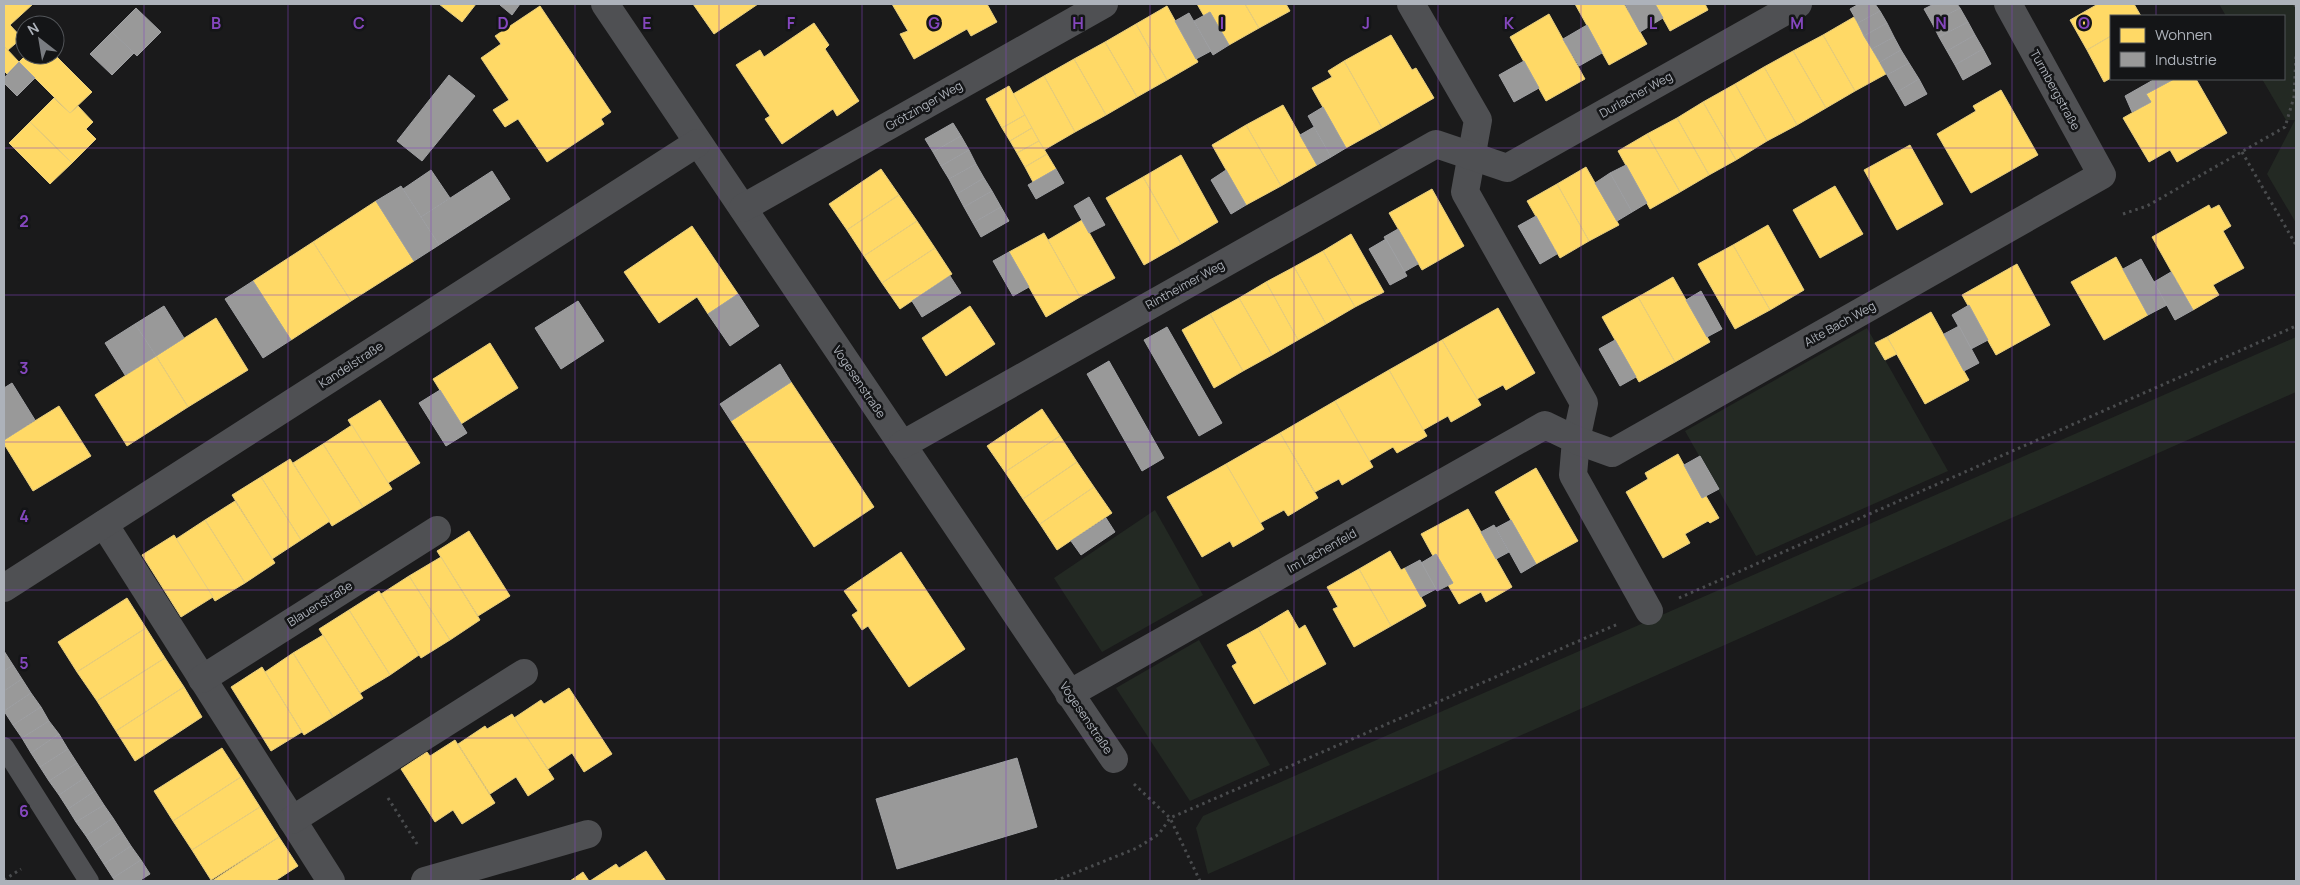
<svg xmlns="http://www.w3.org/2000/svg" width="2300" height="885" font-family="Manrope,sans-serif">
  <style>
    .green { fill: #232923 }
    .homes { fill: #ffd966; stroke: #e6cd7f }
    .industry { fill: #999; stroke: #9fa0a3 }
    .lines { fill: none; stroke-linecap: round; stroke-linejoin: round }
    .path { stroke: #4a4c4e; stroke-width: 3; stroke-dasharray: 2.5 4; stroke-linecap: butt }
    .lane { stroke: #4f5053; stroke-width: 20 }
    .street { stroke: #4f5053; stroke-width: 28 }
    .grid { fill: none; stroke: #8547be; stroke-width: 1; stroke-opacity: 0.55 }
    .labels { text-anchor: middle; stroke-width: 5; stroke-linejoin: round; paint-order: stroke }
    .street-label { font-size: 12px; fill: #adb2ba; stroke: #141517 }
    .grid-label { font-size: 16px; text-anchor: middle; font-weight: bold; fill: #8547be; stroke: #141517; stroke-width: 5; stroke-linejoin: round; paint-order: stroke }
  </style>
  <rect width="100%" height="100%" fill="#1a1a1b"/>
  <g class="green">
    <path d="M2219,4H2296V223L2267,174L2295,120H2286L2262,79H2284V16H2226Z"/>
    <path d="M1867,328L1948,471L1756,556L1685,431Z"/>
    <path d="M2296,337V392L1208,874L1196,828L1203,816Z"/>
    <path d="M1155,510L1203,595L1102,652L1054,578Z"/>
    <path d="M1199,640L1270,765L1190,801L1116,688Z"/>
  </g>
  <g class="homes">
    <path d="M4,4H33L10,25L22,38L8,50L4,46Z"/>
    <path d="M439,4H476L462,22Z"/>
    <path d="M693,4H758L714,34Z"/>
    <path d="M892,4H987L997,22L971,36L967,29L914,59L900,34L908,31Z"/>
    <path d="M1197,4H1245L1259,28L1229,45L1210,12L1204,16Z"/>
    <path d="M1245,4H1286L1290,11L1259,28Z"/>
    <path d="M1575,4H1624L1647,44L1609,65Z"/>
    <path d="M1655,4H1705L1708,10L1670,31Z"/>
    <path d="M2098,4H2134L2141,16H2111V36L2087,50L2070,20Z"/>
    <path d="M540,6L611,112L601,119L604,124L547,162L518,119L505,127L493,110L509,100L481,58L501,44L495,36Z"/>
    <path d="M1167,6L1198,62L1167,80L1136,24Z"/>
    <path d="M1549,14L1585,79L1546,101L1510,37Z"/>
    <path d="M1854,17L1886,74L1855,91L1823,35Z"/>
    <path d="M814,23L829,45L825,49L859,101L837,116L833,109L782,144L765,119L770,116L736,65L760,50L764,57Z"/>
    <path d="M1136,24L1167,80L1137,97L1105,42Z"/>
    <path d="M1391,35L1412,70L1416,68L1434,98L1382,128L1344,61Z"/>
    <path d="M1823,35L1855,91L1826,108L1793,51Z"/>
    <path d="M2111,36V78L2104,82L2087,50Z"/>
    <path d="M1105,42L1137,97L1106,115L1074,59Z"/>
    <path d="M4,46L19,62L7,74L4,71Z"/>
    <path d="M1793,51L1826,108L1797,125L1764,67Z"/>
    <path d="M26,55H55L92,92L70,113L19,62Z"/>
    <path d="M1074,59L1106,115L1075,132L1044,76Z"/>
    <path d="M1344,61L1382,128L1346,148L1312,88L1332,77L1328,71Z"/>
    <path d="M1764,67L1797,125L1767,141L1735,84Z"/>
    <path d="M1044,76L1075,132L1044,150L1013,94Z"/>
    <path d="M2174,79H2196L2227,133L2177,162L2170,150L2149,162L2123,118L2151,102L2146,94Z"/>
    <path d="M1735,84L1767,141L1736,160L1703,102Z"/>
    <path d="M1009,86L1025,115L1002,128L986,99Z"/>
    <path d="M2001,90L2038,155L1971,193L1937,134L1976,111L1973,106Z"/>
    <path d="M54,98L70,113L78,106L93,122L86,129L96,139L72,163L30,122Z"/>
    <path d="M1703,102L1736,160L1709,175L1677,118Z"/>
    <path d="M1283,105L1317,165L1281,186L1246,125Z"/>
    <path d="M1025,115L1032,128L1010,141L1002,128Z"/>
    <path d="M1677,118L1709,175L1680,192L1647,134Z"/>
    <path d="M30,122L72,163L50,184L9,143Z"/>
    <path d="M1246,125L1281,186L1246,205L1212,145Z"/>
    <path d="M1032,128L1039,141L1017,153L1010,141Z"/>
    <path d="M1647,134L1680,192L1650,209L1618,151Z"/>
    <path d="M1039,141L1047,154L1025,167L1017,153Z"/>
    <path d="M1910,145L1943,204L1897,230L1864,170Z"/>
    <path d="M1047,154L1056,169L1033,182L1025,167Z"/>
    <path d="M1181,155L1218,222L1181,244L1143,177Z"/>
    <path d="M1586,167L1619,225L1589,241L1557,184Z"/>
    <path d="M881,169L899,195L847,230L829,204Z"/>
    <path d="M1143,177L1181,244L1144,265L1106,198Z"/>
    <path d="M1557,184L1589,241L1560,258L1527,201Z"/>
    <path d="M1835,186L1863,234L1820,258L1793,210Z"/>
    <path d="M1432,189L1464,246L1422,270L1389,213Z"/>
    <path d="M899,195L917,221L864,256L847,230Z"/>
    <path d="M376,201L414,261L351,301L313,242Z"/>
    <path d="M2209,205L2211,209L2219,205L2231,226L2223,231L2244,268L2213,285L2219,295L2193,310L2152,237Z"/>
    <path d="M1082,220L1115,278L1080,297L1048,240Z"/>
    <path d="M917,221L935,248L882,283L864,256Z"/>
    <path d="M1768,225L1804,290L1770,310L1733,245Z"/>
    <path d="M692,226L738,294L708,314L697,297L659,323L624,272Z"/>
    <path d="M1044,233L1080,297L1046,317L1009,252Z"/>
    <path d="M1351,234L1384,292L1355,307L1323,251Z"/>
    <path d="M313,242L351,301L291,340L253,281Z"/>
    <path d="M1733,245L1770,310L1735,329L1698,264Z"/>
    <path d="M935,248L952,274L900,309L882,283Z"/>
    <path d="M1323,251L1355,307L1326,324L1294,267Z"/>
    <path d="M2116,257L2148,315L2104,340L2071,282Z"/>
    <path d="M2017,264L2050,325L1996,355L1962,295Z"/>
    <path d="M1294,267L1326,324L1298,340L1266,282Z"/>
    <path d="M1673,277L1710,342L1675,362L1638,297Z"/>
    <path d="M1266,282L1298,340L1272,355L1239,298Z"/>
    <path d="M1638,297L1675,362L1639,382L1602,317Z"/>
    <path d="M1239,298L1272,355L1243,371L1210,314Z"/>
    <path d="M970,306L995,344L946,376L922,338Z"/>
    <path d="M1498,308L1535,373L1506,390L1503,385L1477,399L1442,340Z"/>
    <path d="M1931,312L1969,380L1925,404L1887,337Z"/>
    <path d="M1210,314L1243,371L1214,388L1182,330Z"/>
    <path d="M216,318L248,370L188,407L156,356Z"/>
    <path d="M1887,337L1897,354L1885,360L1875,343Z"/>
    <path d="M1442,340L1481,405L1451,422L1448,416L1423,430L1389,370Z"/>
    <path d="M490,343L518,388L461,424L433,379Z"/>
    <path d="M156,356L188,407L127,446L95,395Z"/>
    <path d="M1389,370L1427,436L1397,453L1393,447L1369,461L1335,401Z"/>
    <path d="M791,382L874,507L814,547L731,421Z"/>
    <path d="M380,400L420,463L388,483L348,420Z"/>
    <path d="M1335,401L1373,467L1342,485L1339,479L1315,492L1280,433Z"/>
    <path d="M59,406L91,456L33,491L4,444V440Z"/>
    <path d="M1042,409L1060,436L1005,472L987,446Z"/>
    <path d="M352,425L392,489L363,507L323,444Z"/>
    <path d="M1280,433L1318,498L1288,516L1284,510L1260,523L1226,464Z"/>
    <path d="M1060,436L1077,462L1023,499L1005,472Z"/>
    <path d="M323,444L363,507L332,526L293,463Z"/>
    <path d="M1678,454L1702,498L1706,496L1719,518L1710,523L1708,521L1685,534L1690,543L1663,558L1626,492L1648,479L1645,473Z"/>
    <path d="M290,459L330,521L301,540L261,477Z"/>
    <path d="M1077,462L1094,487L1040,524L1023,499Z"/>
    <path d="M1226,464L1264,529L1233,547L1230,541L1202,557L1167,497Z"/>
    <path d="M1536,468L1578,541L1536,564L1495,492Z"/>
    <path d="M261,477L301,540L272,559L232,495Z"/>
    <path d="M1094,487L1112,513L1057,550L1040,524Z"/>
    <path d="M235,501L275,563L245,583L205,520Z"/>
    <path d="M1468,509L1512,587L1486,602L1481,592L1459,604L1448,585L1453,583L1436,554L1433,556L1421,534Z"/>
    <path d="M205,520L245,583L215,601L176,539Z"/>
    <path d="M469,531L510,596L478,616L437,551Z"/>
    <path d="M174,535L213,597L181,617L142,555Z"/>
    <path d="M1390,551L1401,570L1405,568L1426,606L1391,626L1359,569Z"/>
    <path d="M901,552L965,649L909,687L868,626L862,630L852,615L858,611L844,591Z"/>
    <path d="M441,557L480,620L450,640L409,576Z"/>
    <path d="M1359,569L1391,626L1354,647L1333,609L1338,607L1327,587Z"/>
    <path d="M409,576L450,640L421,658L381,594Z"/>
    <path d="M379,591L419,655L390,675L349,610Z"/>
    <path d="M127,598L146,628L77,672L58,642Z"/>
    <path d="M349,610L390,675L360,693L319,629Z"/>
    <path d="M1288,610L1299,629L1305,625L1326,664L1290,684L1258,628Z"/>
    <path d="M146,628L165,658L97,701L77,672Z"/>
    <path d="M1258,628L1290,684L1254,704L1232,666L1237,663L1227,645Z"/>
    <path d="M323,635L363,698L333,717L293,653Z"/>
    <path d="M293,653L333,717L304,735L265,672Z"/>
    <path d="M165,658L184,687L116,731L97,701Z"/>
    <path d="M262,667L302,732L271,751L231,687Z"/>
    <path d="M184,687L202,717L135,761L116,731Z"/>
    <path d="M569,688L612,754L584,772L572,753L548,769L514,718L541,700L544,704Z"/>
    <path d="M512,714L554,779L528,796L516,777L490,794L458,744L485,726L487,729Z"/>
    <path d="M455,740L495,803L462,824L453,810L435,822L401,769L427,752L430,756Z"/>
    <path d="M222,748L241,777L173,821L154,791Z"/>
    <path d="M241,777L260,807L192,850L173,821Z"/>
    <path d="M260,807L279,837L211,880L192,850Z"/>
    <path d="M279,837L298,866L275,881H212Z"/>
    <path d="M646,851L666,881H590L616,864L619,868Z"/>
    <path d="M583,872L589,881H570Z"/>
  </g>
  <g class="industry">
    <path d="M501,4H520L512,15L500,5Z"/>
    <path d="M1625,4H1655L1663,18L1640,32Z"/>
    <path d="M1859,4H1875L1880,11L1858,23L1850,9Z"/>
    <path d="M1934,4H1957L1960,8L1932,23L1924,9Z"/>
    <path d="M136,8L161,32L137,56L112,32Z"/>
    <path d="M1960,8L1968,22L1939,37L1932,23Z"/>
    <path d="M1880,11L1887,23L1864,36L1858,23Z"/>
    <path d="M1210,12L1229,45L1213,55L1194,21Z"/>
    <path d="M1189,13L1211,51L1196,59L1175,21Z"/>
    <path d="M1968,22L1975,35L1947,51L1939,37Z"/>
    <path d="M1887,23L1894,37L1872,49L1864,36Z"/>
    <path d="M1587,25L1602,53L1579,66L1563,39Z"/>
    <path d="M112,32L134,53L112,75L90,54Z"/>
    <path d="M1975,35L1983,49L1955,65L1947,51Z"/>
    <path d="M1894,37L1901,50L1880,62L1872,49Z"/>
    <path d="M1983,49L1991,64L1963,80L1955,65Z"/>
    <path d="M1901,50L1909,63L1887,75L1880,62Z"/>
    <path d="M1524,61L1539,88L1514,102L1499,75Z"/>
    <path d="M19,62L35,78L17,96L4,83V78Z"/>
    <path d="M1909,63L1919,79L1897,92L1887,75Z"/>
    <path d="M449,75L475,96L422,161L397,141Z"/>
    <path d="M1919,79L1927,94L1905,106L1897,92Z"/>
    <path d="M2155,79H2174L2146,94L2151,102L2132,112L2125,96Z"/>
    <path d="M1323,107L1346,148L1331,157L1308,116Z"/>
    <path d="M953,123L961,136L933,152L925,139Z"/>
    <path d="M1314,127L1331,157L1317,165L1300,135Z"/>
    <path d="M961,136L969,150L941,166L933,152Z"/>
    <path d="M969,150L976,164L949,179L941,166Z"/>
    <path d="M976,164L984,178L957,194L949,179Z"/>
    <path d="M1626,165L1647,203L1632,212L1610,173Z"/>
    <path d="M1056,169L1064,183L1036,199L1028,185Z"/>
    <path d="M431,170L450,198L421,217L403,189Z"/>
    <path d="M1226,170L1246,205L1231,214L1211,180Z"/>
    <path d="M492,171L510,199L439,245L421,217Z"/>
    <path d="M1610,173L1632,212L1617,221L1595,183Z"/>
    <path d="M984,178L992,191L964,207L957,194Z"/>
    <path d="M401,186L439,245L414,261L376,201Z"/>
    <path d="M992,191L1001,207L973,223L964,207Z"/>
    <path d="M1089,197L1105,225L1089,233L1074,206Z"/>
    <path d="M1001,207L1009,221L981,237L973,223Z"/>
    <path d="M1536,216L1557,254L1540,264L1518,226Z"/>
    <path d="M1398,229L1418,264L1404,272L1384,237Z"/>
    <path d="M1386,239L1407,276L1390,285L1369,249Z"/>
    <path d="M1009,252L1029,287L1013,296L993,261Z"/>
    <path d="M2141,259L2167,305L2148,315L2123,269Z"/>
    <path d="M2171,272L2193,310L2175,320L2154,282Z"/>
    <path d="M950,276L961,293L922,317L912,301Z"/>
    <path d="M253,281L291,340L263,358L225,299Z"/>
    <path d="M1701,291L1722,329L1707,337L1686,300Z"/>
    <path d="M738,294L759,326L730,346L708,314Z"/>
    <path d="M578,301L604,341L561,369L535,328Z"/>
    <path d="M1969,305L1988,340L1971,349L1952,315Z"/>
    <path d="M164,306L184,338L156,356L135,324Z"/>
    <path d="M135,324L156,356L125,375L105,343Z"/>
    <path d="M1959,326L1979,363L1964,371L1944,334Z"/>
    <path d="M1167,327L1222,423L1199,436L1144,340Z"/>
    <path d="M1615,340L1636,377L1620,386L1599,349Z"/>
    <path d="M1109,361L1164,458L1142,471L1087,374Z"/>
    <path d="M780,364L791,382L731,421L720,404Z"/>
    <path d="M12,383L35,420L4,440V388Z"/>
    <path d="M440,390L467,433L446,446L419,403Z"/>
    <path d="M1700,456L1719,489L1702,498L1684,465Z"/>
    <path d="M1106,518L1115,532L1081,555L1071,541Z"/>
    <path d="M1511,520L1536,564L1521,573L1496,528Z"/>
    <path d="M1494,525L1509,552L1496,559L1481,532Z"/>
    <path d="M1436,554L1453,583L1437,591L1421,563Z"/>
    <path d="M1420,560L1436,589L1421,597L1405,568Z"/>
    <path d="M4,651L13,665L4,671Z"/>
    <path d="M13,665L22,679L4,691V671Z"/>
    <path d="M22,679L31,693L4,711V691Z"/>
    <path d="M31,693L41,707L13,725L4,711Z"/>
    <path d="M41,707L49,721L22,738L13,725Z"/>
    <path d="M49,721L59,734L31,753L22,738Z"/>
    <path d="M59,734L68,749L40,767L31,753Z"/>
    <path d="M68,749L77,763L49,781L40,767Z"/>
    <path d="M1017,758L1037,827L897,869L876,799Z"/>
    <path d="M77,763L86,777L59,795L49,781Z"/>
    <path d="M86,777L95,791L68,809L59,795Z"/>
    <path d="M95,791L104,805L76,822L68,809Z"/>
    <path d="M104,805L113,818L86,836L76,822Z"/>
    <path d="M113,818L122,832L95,850L86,836Z"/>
    <path d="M122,832L131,846L104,864L95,850Z"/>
    <path d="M131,846L141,860L113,878L104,864Z"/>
    <path d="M141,860L150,874L139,881H115L113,878Z"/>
  </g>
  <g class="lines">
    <g class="path">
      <path d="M2295,4L2296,10"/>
      <path d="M2242,152L2296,245"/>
      <path d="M2123,214L2147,206L2285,127L2294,97L2296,54"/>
      <path d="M1679,598L2296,326"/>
      <path d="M1134,784L1170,818L1200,881"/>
      <path d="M388,798L419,847"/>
      <path d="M4,880L21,869"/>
      <path d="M1055,881L1137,848L1159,834L1170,818L1618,624"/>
    </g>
    <path class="lane" d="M4,747L89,881"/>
    <g class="street">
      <path d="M605,4L1114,759"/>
      <path d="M1411,4L1478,120L1465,192L1584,403L1576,440L1573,475L1649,611"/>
      <path d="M743,208L1104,4"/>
      <path d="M902,445L1436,144L1507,168L1798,4"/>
      <path d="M104,524L331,881"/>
      <path d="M4,588L697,143"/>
      <path d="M202,679L437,530"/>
      <path d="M1069,694L1545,425L1576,440L1612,453L2102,175L2008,4"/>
      <path d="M292,820L524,673"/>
      <path d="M425,881L588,834"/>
    </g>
  </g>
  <path class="grid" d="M144,4V881M288,4V881M431,4V881M575,4V881M719,4V881M862,4V881M1006,4V881M1150,4V881M1294,4V881M1438,4V881M1581,4V881M1725,4V881M1869,4V881M2012,4V881M2156,4V16M2156,79V881M4,148H2296M4,295H2296M4,442H2296M4,590H2296M4,738H2296"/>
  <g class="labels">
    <g class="street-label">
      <text transform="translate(2055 90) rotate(61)" y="4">Turmbergstraße</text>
      <text transform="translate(1636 95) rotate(-29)" y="4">Durlacher Weg</text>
      <text transform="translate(924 106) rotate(-30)" y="4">Grötzinger Weg</text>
      <text transform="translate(1185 285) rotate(-29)" y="4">Rintheimer Weg</text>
      <text transform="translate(1840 324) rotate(-29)" y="4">Alte Bach Weg</text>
      <text transform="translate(351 365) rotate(-33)" y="4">Kandelstraße</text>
      <text transform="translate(859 382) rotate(56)" y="4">Vogesenstraße</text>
      <text transform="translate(1322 551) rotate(-29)" y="4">Im Lachenfeld</text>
      <text transform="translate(320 604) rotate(-32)" y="4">Blauenstraße</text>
      <text transform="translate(1086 718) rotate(56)" y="4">Vogesenstraße</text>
    </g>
  </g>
  <g class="grid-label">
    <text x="216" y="29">B</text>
    <text x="359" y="29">C</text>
    <text x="503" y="29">D</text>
    <text x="647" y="29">E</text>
    <text x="791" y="29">F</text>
    <text x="934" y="29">G</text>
    <text x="1078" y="29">H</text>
    <text x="1222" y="29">I</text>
    <text x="1366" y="29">J</text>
    <text x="1509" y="29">K</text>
    <text x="1653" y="29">L</text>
    <text x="1797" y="29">M</text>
    <text x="1941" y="29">N</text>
    <text x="2084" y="29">O</text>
    <text x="24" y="227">2</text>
    <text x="24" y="374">3</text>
    <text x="24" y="522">4</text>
    <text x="24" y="669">5</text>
    <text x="24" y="817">6</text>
  </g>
  <rect width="2300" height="885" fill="none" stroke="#adb2ba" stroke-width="10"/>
  <rect x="2110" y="15" width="175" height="65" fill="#141517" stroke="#515458"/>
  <rect x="2120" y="28" width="25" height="15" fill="#ffd966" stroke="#515458"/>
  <text x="2155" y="40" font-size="15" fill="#adb2ba">Wohnen</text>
  <rect x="2120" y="52" width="25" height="15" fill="#999999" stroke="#515458"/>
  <text x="2155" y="65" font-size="15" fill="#adb2ba">Industrie</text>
  <g transform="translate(40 40) rotate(329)"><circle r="24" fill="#141517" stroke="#515458"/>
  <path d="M0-4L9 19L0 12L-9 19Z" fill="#7a7d82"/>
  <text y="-8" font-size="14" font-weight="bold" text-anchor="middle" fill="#adb2ba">N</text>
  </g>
</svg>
